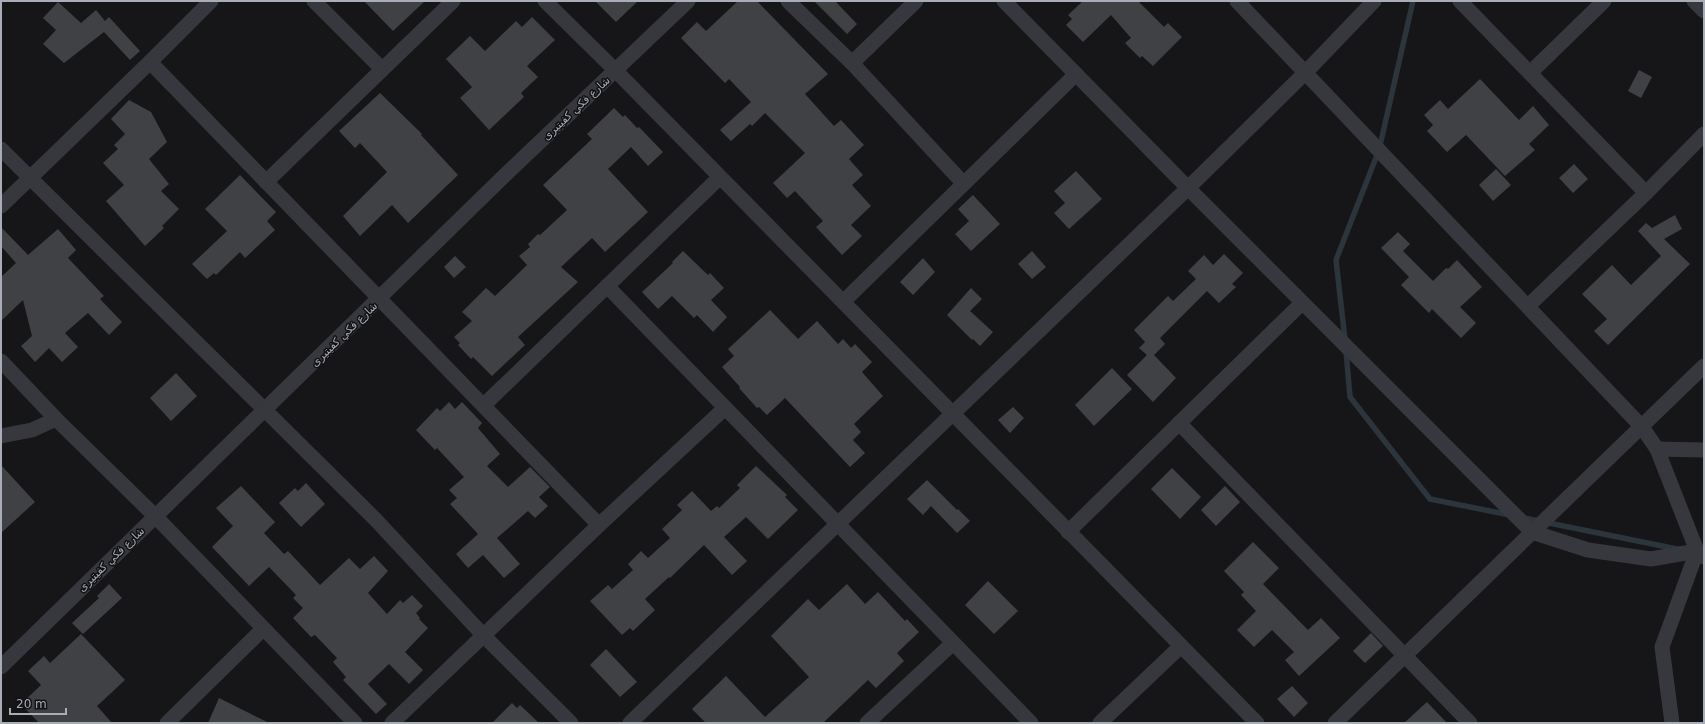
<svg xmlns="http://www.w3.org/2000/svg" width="1705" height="724" font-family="'DejaVu Sans','Noto Sans Arabic',sans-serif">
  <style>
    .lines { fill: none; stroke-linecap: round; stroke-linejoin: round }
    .stream { stroke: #2c353c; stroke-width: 5.5 }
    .building { fill: #404145 }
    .street { stroke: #37383d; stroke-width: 15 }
    .labels { text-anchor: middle; stroke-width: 3; stroke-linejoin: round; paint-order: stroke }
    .street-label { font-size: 11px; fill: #a8adb8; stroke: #111113 }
  </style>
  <rect width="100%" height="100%" fill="#161618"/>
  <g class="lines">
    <g class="stream">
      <path d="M1345,340L1336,260L1379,150L1413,1"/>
      <path d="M1346,351L1350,397L1430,499L1510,515"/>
      <path d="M1524,518L1677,549"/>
    </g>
  </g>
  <g class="building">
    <path d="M364,1H425L393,31Z"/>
    <path d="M595,1H638L616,22Z"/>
    <path d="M738,1H757L828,74L805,94L834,126L841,120L864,145L849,159L863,175L852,185L871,206L851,225L862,236L842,255L816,227L823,221L795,191L787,198L773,183L805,153L765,113L752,126L750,124L731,141L720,130L751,102L729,79L725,83L681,38L697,22L706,31Z"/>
    <path d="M814,1H835L857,24L847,34Z"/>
    <path d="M1083,1H1138L1164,27L1168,23L1182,37L1153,66L1142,56L1140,58L1125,43L1131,38L1111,15L1083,42L1066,25L1072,19L1068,15Z"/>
    <path d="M58,2L81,23L96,10L105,21L109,17L140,51L130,60L104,32L64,63L43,44L56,30L43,18Z"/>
    <path d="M532,17L555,40L527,66L538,77L521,93L524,97L489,130L460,98L472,87L446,59L470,36L485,51L516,21L522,27Z"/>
    <path d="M1639,70L1652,77L1641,98L1628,91Z"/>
    <path d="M1480,79L1519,120L1533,106L1549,125L1529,144L1535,150L1505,176L1466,135L1447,152L1427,131L1433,125L1424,115L1440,100L1448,109Z"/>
    <path d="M380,93L422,134L421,135L458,175L408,223L392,205L360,236L343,216L387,172L360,143L355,148L339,131Z"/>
    <path d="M129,100L151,112L167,142L149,159L169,184L161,191L179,209L162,226L164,228L145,246L106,201L124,185L103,163L118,149L114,145L125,134L111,119Z"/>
    <path d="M614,108L623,117L625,115L637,128L639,127L663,152L648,166L631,147L608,169L648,212L605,252L592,238L561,267L578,282L518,337L525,345L492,376L473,357L471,359L458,345L460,343L454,337L472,321L462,312L486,288L495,296L527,265L519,256L530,247L528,244L538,234L540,235L567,210L543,185L592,139L587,134Z"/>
    <path d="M1574,164L1588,179L1573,193L1559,178Z"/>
    <path d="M1496,169L1511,185L1493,201L1479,185Z"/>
    <path d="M1076,171L1102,199L1069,229L1054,213L1065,203L1054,191Z"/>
    <path d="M240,175L276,212L267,221L275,230L245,258L240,252L216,275L214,273L207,279L192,264L227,231L205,209Z"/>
    <path d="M973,195L1000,224L971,251L955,234L969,221L958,209Z"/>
    <path d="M1675,215L1682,229L1664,239L1690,264L1608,345L1594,331L1607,319L1582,294L1612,265L1631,285L1661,256L1638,231L1646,223L1652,228Z"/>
    <path d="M1,227L28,255L58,229L76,250L68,258L104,296L100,299L122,322L109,335L88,313L65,333L78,347L62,362L49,348L35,362L21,346L32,336L23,300L1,321V277L16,263L1,246Z"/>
    <path d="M1398,232L1410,244L1403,251L1433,281L1446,268L1448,269L1457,260L1482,287L1460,307L1476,323L1461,338L1432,309L1429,313L1401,285L1409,277L1381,248Z"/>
    <path d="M683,251L708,275L710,273L724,288L711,300L727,317L713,332L697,315L694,318L672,296L658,309L642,292L673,263L672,262Z"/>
    <path d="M1032,251L1046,267L1032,279L1018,264Z"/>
    <path d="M1224,254L1243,273L1232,284L1236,287L1219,303L1207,291L1160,338L1165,344L1154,355L1176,378L1153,402L1127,375L1147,355L1139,348L1145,342L1134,330L1168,296L1173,301L1196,279L1188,271L1204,255L1213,265Z"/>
    <path d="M455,256L466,267L454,278L444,267Z"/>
    <path d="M923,258L935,272L913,295L900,282Z"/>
    <path d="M971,288L982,299L970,311L993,332L980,346L973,339L972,340L947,315Z"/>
    <path d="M770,310L798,339L817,321L838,344L843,339L851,348L855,344L872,362L862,372L883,396L854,424L861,432L853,440L865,453L850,467L785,398L767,415L759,407L757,408L739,388L740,387L722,367L734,356L728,349Z"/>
    <path d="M1112,368L1132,389L1094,426L1075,405Z"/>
    <path d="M176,373L197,396L171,421L150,398Z"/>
    <path d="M449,402L455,409L462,402L482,423L478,428L500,454L487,466L508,487L530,467L550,487L539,497L548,506L535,518L528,511L497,538L520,564L504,578L483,555L468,568L456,554L478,534L450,504L457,498L449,490L464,477L437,448L435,450L416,430L437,408L440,411Z"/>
    <path d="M1013,407L1024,418L1010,433L998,420Z"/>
    <path d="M1,465L35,502L1,533Z"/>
    <path d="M756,466L787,495L785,497L798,510L768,539L746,517L724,537L747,561L732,575L704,545L670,578L669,577L645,599L655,610L633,631L630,628L622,635L590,601L608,585L612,589L633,570L628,564L641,551L648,558L670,538L662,529L682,510L677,505L692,491L711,511L717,506L719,508L740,488L737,485Z"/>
    <path d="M1172,468L1201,497L1180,519L1151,489Z"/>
    <path d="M927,480L957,510L958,509L970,521L957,533L931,506L923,515L907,499Z"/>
    <path d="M306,483L325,504L301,527L279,503L295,488L298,491Z"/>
    <path d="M241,486L275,522L264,533L284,554L288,551L320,585L349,558L360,569L374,556L388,571L368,593L387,614L400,600L403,603L412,595L423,606L416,613L420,618L419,619L428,628L405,652L423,670L409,684L389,664L368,684L387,704L376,714L343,680L346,677L333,662L337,658L315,635L311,637L293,618L303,608L293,598L296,595L269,567L249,586L212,547L233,526L216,508Z"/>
    <path d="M1225,486L1240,502L1216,526L1201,510Z"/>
    <path d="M1253,542L1279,568L1263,584L1308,630L1321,618L1340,638L1299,676L1285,660L1294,652L1272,630L1254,647L1237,630L1256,611L1241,595L1244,592L1224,571Z"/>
    <path d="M988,581L1018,611L994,634L965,605Z"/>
    <path d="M109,584L122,598L83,634L72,623L99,598L97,596Z"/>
    <path d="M847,584L865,604L878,592L905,621L907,619L919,632L897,653L904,661L876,688L868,680L823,723H706L692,709L726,676L765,717L809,677L771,636L808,599L819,610Z"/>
    <path d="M1371,633L1383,646L1365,663L1353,651Z"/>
    <path d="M81,634L125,680L97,706L112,723H39L21,704L41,685L28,671L44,656L50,663Z"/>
    <path d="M606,649L637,682L620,697L590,665Z"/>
    <path d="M1292,686L1308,703L1294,717L1277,699Z"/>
    <path d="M219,698L269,723H208Z"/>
    <path d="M1427,702L1447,723H1404Z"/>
    <path d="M512,703L517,708L520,705L539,723H492Z"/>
  </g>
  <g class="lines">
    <g class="street">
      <path d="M314,1L382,69"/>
      <path d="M545,1L616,71L1257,723"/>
      <path d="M788,1L852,63L963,183"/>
      <path d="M1004,1L1188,188L1532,532L1588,550L1651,559L1697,551L1704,557"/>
      <path d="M1237,1L1642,427L1657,449L1697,551L1662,647L1672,723"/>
      <path d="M1460,1L1646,193"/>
      <path d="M1694,1L1704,11"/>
      <path d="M150,62L599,525"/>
      <path d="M852,63L916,1"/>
      <path d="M1530,73L1604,1"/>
      <path d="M1,149L376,520L483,635L571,723"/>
      <path d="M266,182L453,1"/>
      <path d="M1,206L150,62L211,1"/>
      <path d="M607,286L1031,723"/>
      <path d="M843,302L1076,74"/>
      <path d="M1528,306L1646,193L1704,134"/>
      <path d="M1,361L56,419L155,516L355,723"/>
      <path d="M484,405L720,177"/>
      <path d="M1179,423L1470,723"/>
      <path d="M1,436L32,430L56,419"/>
      <path d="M1657,449L1704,450"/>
      <path d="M1068,532L1302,303"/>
      <path d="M1,667L503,177L688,1"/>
      <path d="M167,723L263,629"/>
      <path d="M392,723L599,525L725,408"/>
      <path d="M630,723L1188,188L1306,72L1374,1"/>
      <path d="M867,723L953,643"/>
      <path d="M1100,723L1181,646"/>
      <path d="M1335,723L1704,366"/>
    </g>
  </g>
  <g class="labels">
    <g class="street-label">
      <text transform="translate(576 108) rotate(-43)" y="4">شارع فكي كفيتيرى</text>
      <text transform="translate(344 334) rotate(-44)" y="4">شارع فكي كفيتيرى</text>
      <text transform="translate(111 559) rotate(-44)" y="4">شارع فكي كفيتيرى</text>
    </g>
  </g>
  <rect width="1705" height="724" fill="none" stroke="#a8adb8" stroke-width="4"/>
  <path d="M10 708v6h56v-6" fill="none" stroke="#a8adb8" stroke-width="2"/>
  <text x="16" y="708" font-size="12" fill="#a8adb8" stroke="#111113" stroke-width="3" paint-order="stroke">20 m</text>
</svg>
